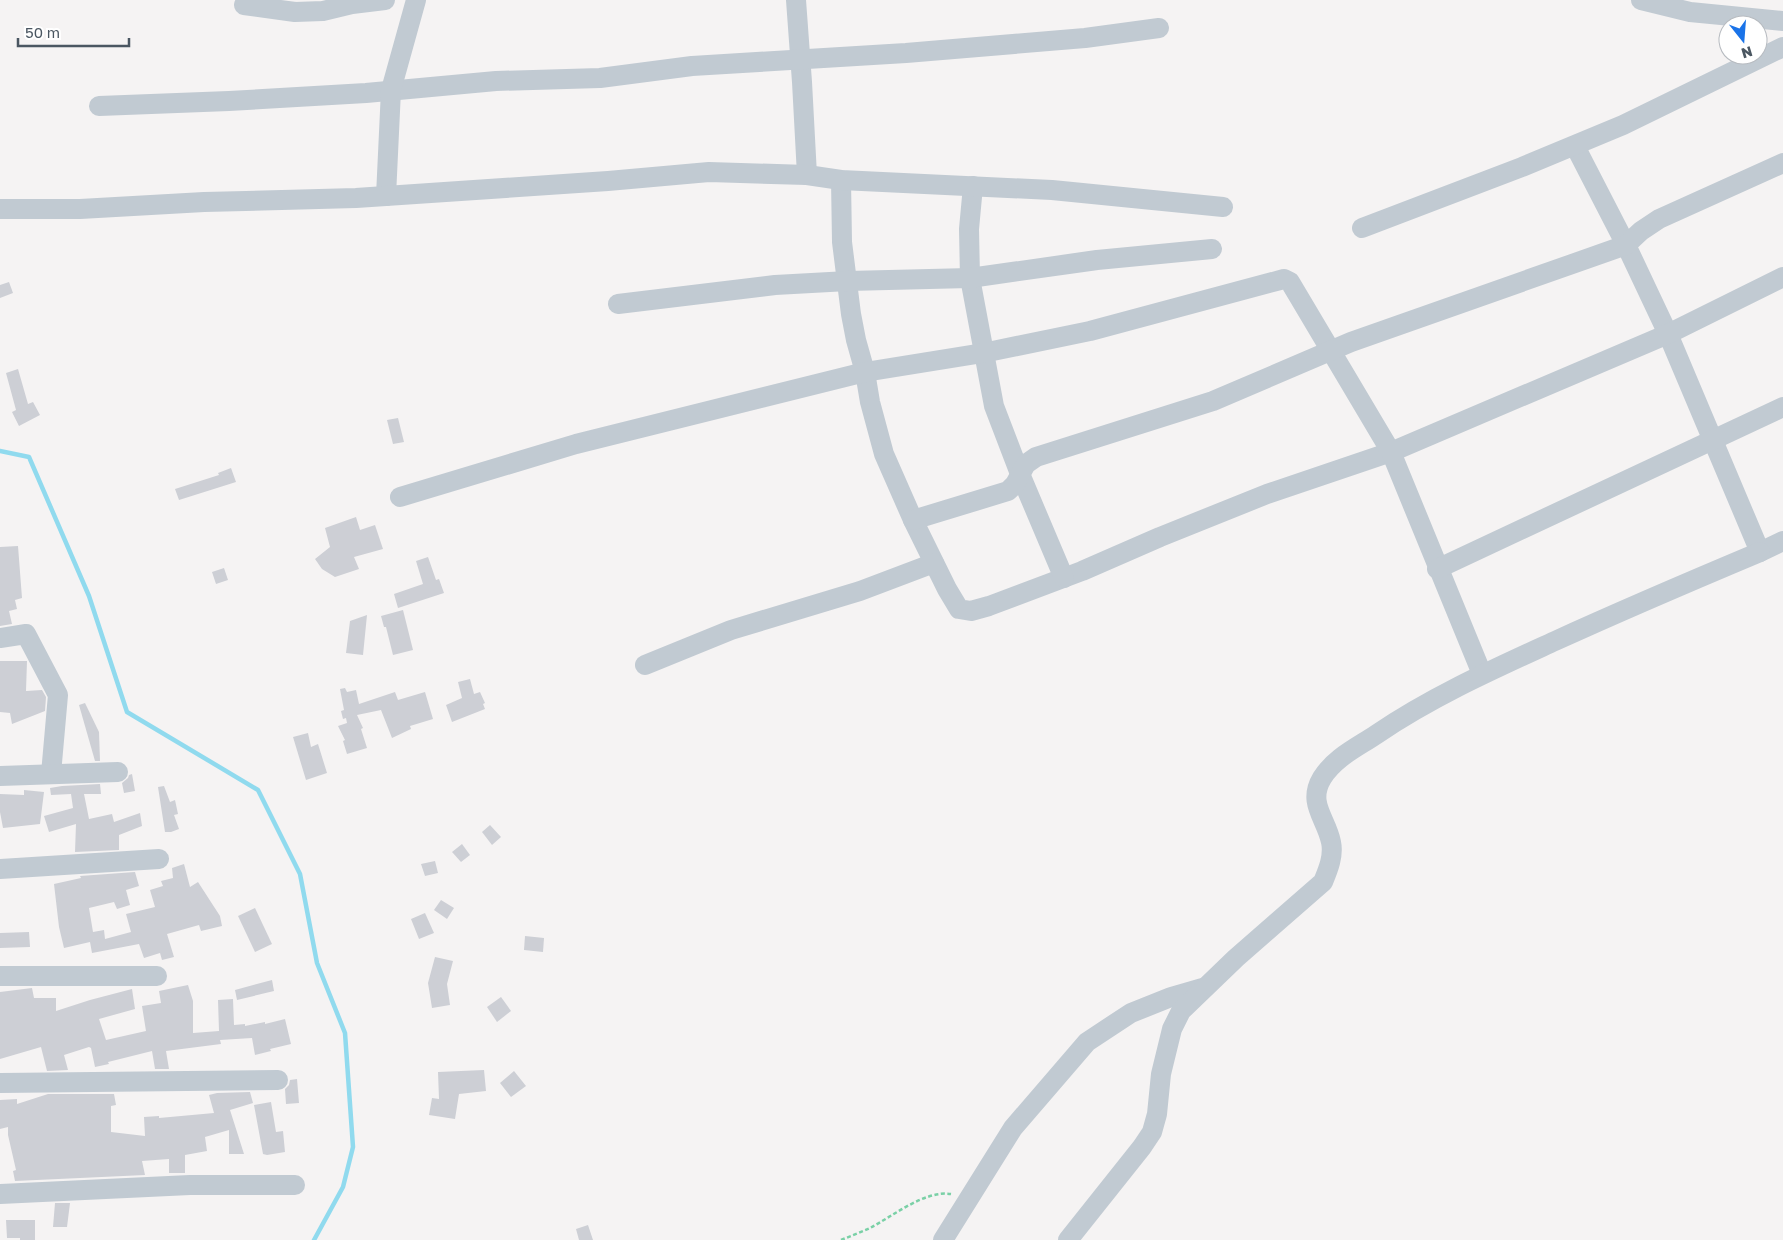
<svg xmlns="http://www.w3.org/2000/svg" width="1783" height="1240" font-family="'Golos Text',sans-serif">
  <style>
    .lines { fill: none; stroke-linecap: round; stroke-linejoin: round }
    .stream { stroke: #90daee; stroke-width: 4.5 }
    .building { fill: #cdcfd5 }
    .path { stroke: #7ad0a6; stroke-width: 2.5; stroke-dasharray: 4 2.5; stroke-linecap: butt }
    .minor { stroke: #c1cad2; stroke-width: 20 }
  </style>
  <rect width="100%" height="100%" fill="#f5f3f3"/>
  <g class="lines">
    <path class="stream" d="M0,451L29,457L89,596L127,712L258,790L300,874L317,963L345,1033L353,1147L343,1187L314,1240"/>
  </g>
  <g class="building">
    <path d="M9,282L13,293L0,298V285Z"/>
    <path d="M18,369L28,404L33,402L40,415L19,426L12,412L16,410L6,373Z"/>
    <path d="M398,418L404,442L393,444L387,420Z"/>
    <path d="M231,468L236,482L179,500L175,489L219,475L218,473Z"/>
    <path d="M356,517L360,530L375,525L383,549L354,557L359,569L335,577L322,569L315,559L330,547L325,528Z"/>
    <path d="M18,546L22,598L15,600L17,609L9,611L12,624L0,626V547Z"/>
    <path d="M428,557L436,580L439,579L444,593L398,608L394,594L423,584L416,561Z"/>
    <path d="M224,568L228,580L216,584L212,572Z"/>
    <path d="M403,610L413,650L393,655L386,627H384L381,616Z"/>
    <path d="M367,615L363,655L346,653L350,621Z"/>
    <path d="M0,661H27L26,691L42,690L46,697L45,711L12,724L10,713L0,712Z"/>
    <path d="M470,679L474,694L480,692L485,703L483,704L485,709L452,722L446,705L462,698L458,682Z"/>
    <path d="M345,688L347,692L356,690L359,704L395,692L398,700L425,692L433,719L410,726L411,729L392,738L381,710L357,715L363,728L361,729L367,748L347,754L343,741L345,740L338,726L347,723L346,718L343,719L341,711L344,710L340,689Z"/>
    <path d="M85,703L99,732L100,761H95L79,705Z"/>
    <path d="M308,733L311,747L318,744L327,773L306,780L293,737Z"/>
    <path d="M132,774L135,791L124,793L122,783L128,778L129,775Z"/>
    <path d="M100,784L101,794H84L89,819L112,814L114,822L140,813L142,826L119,835V850L75,852L76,824L49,832L44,816L73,808L71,794L51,795L50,788L62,786Z"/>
    <path d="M164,786L170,802L175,800L178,814L174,815L179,829L171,832H165L158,787Z"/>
    <path d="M24,790L44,792L40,824L3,828L0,812V794L24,795Z"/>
    <path d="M490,825L501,837L492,845L482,832Z"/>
    <path d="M462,844L470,855L461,862L452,852Z"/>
    <path d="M435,861L438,873L425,876L421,864Z"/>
    <path d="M184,864L190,887L198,882L220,916L222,926L201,931L199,925L167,934L174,957L162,960L160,953L144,958L139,944L92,953L90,942L64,948L59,927L54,884L81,878L80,876L135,872L139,886L126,890L130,905L117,909L114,902L89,908L93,932L104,930L105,939L131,932L126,914L155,907L150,890L163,886L161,881L173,878L172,868Z"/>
    <path d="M441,900L454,908L447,919L434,910Z"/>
    <path d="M255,908L272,944L255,952L238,916Z"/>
    <path d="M425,913L434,933L419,939L411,919Z"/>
    <path d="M29,932L30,947L0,948V933Z"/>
    <path d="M525,936L544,938L543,952L524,950Z"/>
    <path d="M435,957L453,961L447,984L450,1005L432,1008L428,983Z"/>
    <path d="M272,980L274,991L237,1000L235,990Z"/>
    <path d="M188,985L193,1001V1033L219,1031L218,1000L233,999L234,1025L245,1024V1026L265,1022V1024L285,1019L291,1044L270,1049L271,1051L255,1055L252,1038L220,1040L221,1044L166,1051L169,1069H155L152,1051L108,1062L109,1064L95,1067L91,1048L89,1047L64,1055L68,1070L47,1071L41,1047L0,1059V992L32,988L34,998H56V1011L90,1000L132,989L135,1009L99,1019L106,1040L146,1031L142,1006L161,1003L159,991Z"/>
    <path d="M501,997L511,1011L497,1022L487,1007Z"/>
    <path d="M484,1070L486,1091L459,1094L455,1119L429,1115L432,1098L439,1099L438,1072Z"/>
    <path d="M514,1071L526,1086L511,1097L500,1083Z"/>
    <path d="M297,1079L299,1103L286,1104L285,1089L289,1085L290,1080Z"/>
    <path d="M250,1092L253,1103L230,1110L244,1154H229V1130L205,1137L207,1151L185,1155V1173H169V1159L142,1161L145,1175L15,1181L13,1171L16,1170L8,1135V1127L0,1129V1100L17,1099V1104L48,1094H114L116,1105L111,1106V1132L145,1136L144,1117L159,1116V1118L214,1113L209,1095L217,1093Z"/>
    <path d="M271,1102L276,1132L283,1131L285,1152L267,1155L263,1154L254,1105Z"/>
    <path d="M55,1203H70L67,1227H53Z"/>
    <path d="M6,1220H35V1240H20V1238H7Z"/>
    <path d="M588,1225L593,1240H579L576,1229Z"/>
  </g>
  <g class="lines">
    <path class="path" d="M841,1240C851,1236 861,1232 870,1228C893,1216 925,1190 951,1194"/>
    <g class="minor">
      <path d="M796,0L802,82L807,175"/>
      <path d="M1641,0L1690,12L1783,21"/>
      <path d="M244,5L295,12L323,11L352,4L385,0"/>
      <path d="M99,106L229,101L366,93L496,81L600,78L692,66L906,53L1085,38L1159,28"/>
      <path d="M1575,146L1626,245L1668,334L1760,552L1783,541"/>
      <path d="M841,180L842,242L851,314L856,340L865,372L870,402L884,454L913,520L947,589L959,609L971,611L989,606L1082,571L1160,537L1267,494L1391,452L1668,334L1783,277"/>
      <path d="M973,186L969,229L970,278L994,406L1020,474L1064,578"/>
      <path d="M386,196L391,90L416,0"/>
      <path d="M0,209H80L204,202L356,198L608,181L709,172L807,175L841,180L1052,190L1223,207"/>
      <path d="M1362,228L1522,167L1623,125L1783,47"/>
      <path d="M618,304L775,285L848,281L970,278L1097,260L1212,249"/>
      <path d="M400,497L576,444L865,372L983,353L1090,331L1284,279L1290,282L1391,452L1482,674"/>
      <path d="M913,520L1008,491L1015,484L1026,464L1036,457L1213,401L1351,342L1626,245L1641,231L1659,219L1783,163"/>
      <path d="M1437,569L1783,407"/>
      <path d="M0,638L26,634L58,695L51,774"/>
      <path d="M645,665L731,630L860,591L934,563"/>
      <path d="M0,776L118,772"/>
      <path d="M0,869L159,859"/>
      <path d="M0,976H157"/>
      <path d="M0,1083L278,1080"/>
      <path d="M0,1194L190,1185H295"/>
      <path d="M943,1240L1013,1128L1087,1042L1131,1013L1171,997L1202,988"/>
      <path d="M1068,1240L1142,1147L1152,1132L1157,1114L1161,1074L1172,1029L1181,1011L1236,958L1323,882C1328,870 1334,856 1331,842C1326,818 1307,803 1322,778C1335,757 1358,747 1377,734C1433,696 1494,669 1555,641C1623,610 1691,581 1760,552"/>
    </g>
  </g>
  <g transform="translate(1743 40) rotate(163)"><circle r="24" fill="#ffffff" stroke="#b7bbc0"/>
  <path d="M0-4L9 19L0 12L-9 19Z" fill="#1a73e8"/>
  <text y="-8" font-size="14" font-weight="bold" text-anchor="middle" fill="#4a5661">N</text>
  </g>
  <path d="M18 38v8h111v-8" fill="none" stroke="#4a5661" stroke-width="2.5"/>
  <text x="25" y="38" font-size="15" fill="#4a5661" stroke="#ffffff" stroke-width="4" paint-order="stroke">50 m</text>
</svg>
